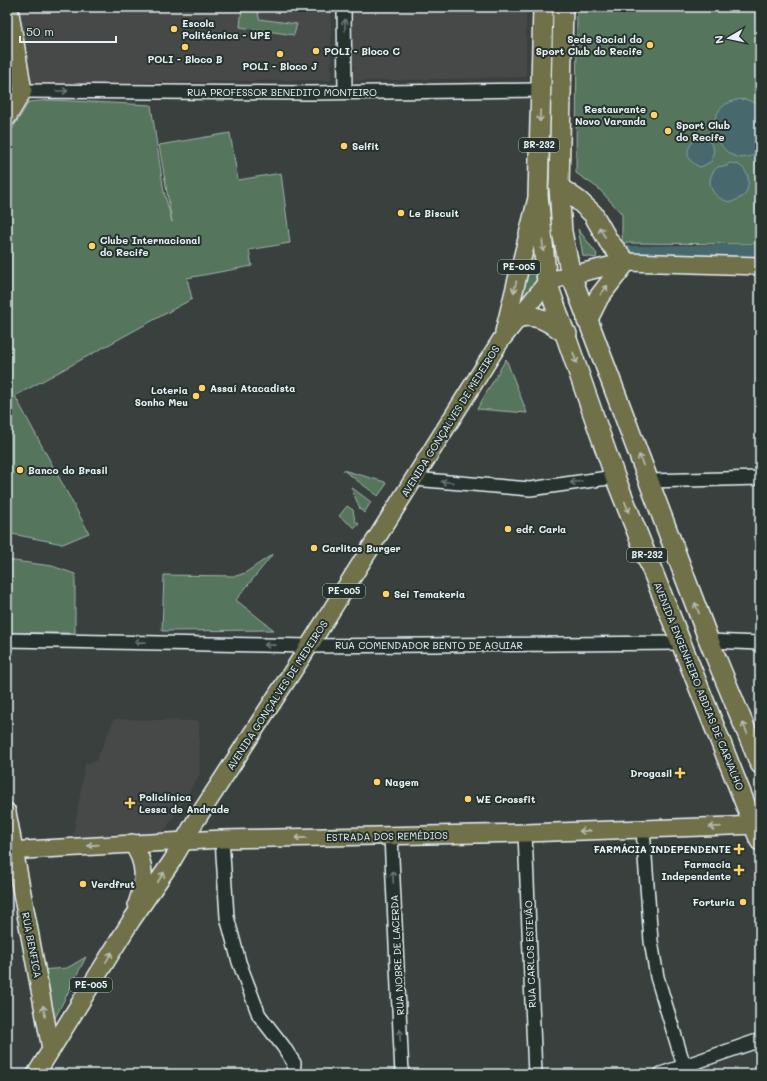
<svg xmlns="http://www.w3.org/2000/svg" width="767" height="1081" font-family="Mali,sans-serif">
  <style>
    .built { fill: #46494a }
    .green { fill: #57755d; stroke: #a0b3aa }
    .water { fill: #46696d; stroke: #879fa5 }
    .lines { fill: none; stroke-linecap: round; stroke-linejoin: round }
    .canal { stroke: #46696d; stroke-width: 14 }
    .minor-casing { stroke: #e8f1f8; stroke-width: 16 }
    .major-casing { stroke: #e8f1f8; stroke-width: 20 }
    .highway-casing { stroke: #e8f1f8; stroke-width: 22 }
    .minor { stroke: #26332d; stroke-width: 13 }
    .major { stroke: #6f704a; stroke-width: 17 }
    .highway { stroke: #6f704a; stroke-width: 19 }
    .oneway { stroke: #6a7674 }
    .oneway2 { stroke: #b8bdb2 }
    .poi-dot { fill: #ffd166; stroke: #26332d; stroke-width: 1.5 }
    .labels { text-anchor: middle; stroke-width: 4; stroke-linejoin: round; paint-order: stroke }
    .shield { fill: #26332d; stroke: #aeb8bb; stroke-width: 1 }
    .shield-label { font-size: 9px; font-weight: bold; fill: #e8f1f8 }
    .poi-label { font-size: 10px; font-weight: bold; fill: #e8f1f8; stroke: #26332d; text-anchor: start }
    .street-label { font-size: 10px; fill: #e8f1f8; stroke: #26332d }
  </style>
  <rect width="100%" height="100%" fill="#39403e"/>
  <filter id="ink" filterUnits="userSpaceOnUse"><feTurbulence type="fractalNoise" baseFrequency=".025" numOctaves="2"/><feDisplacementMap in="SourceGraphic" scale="8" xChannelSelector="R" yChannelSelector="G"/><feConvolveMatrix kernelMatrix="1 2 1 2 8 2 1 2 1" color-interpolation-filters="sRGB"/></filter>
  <g filter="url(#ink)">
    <g class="built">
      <path d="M18,7H331V80L32,84Z"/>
      <path d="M352,7H526V77L354,81Z"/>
      <path d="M114,719L199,721L200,774L164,832L73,837L85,764L96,761Z"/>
    </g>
    <g class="green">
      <path d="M242,7L258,12L259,19L297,24L294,35L240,27Z"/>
      <path d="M577,7H760V244L622,243V214L598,188L576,173Z"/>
      <path d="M7,50L10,75L7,97Z"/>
      <path d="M51,100L151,105L164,192L172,222L159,145L230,133L238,180L281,173L290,243L249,250L252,266L187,278L192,299L15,396L89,533L63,544L7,533V138L29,102Z"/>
      <path d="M578,229L597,254L596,258L583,256Z"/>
      <path d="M531,236L541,276L513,322Z"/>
      <path d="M506,359L527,413L477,409Z"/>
      <path d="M343,470L385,482L386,485L378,496Z"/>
      <path d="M351,487L371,502L364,513L360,509Z"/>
      <path d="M347,506L353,510L355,521L359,524L355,528L339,516Z"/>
      <path d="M273,554L236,600L274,630L162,631L164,575L236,576L245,573Z"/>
      <path d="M7,560L52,566L75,574V633H7Z"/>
      <path d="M86,957L53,1022L40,970L67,968Z"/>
    </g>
    <g class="water">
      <path d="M745,99L760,105V151C722,181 688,101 745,99Z"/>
      <path d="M697,139C706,139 713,142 714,151L712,156V161L701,167C686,163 683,147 697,139Z"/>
      <path d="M729,163C748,163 753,182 744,196L732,202C717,201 704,187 713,172C714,170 716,168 718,167C720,166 723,167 727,166Z"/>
    </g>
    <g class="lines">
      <path class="canal" d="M624,253L760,251"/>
      <defs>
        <g id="minor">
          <path d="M344,7L345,92"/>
          <path d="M23,91L311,93L541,90"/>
          <path d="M414,479L530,489L615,477"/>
          <path d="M649,481L760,478"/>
          <path d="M7,640L309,646L682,643"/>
          <path d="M709,641L760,643"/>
          <path d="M643,829L651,941L657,977L684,1066"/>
          <path d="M525,833L535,1074"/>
          <path d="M391,836L402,1074"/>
          <path d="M222,839L227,917L239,962L259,1015L283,1046L294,1063L293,1074"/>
          <path d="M661,1074L760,1040"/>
        </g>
        <g id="major">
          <path d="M7,118L23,91L9,7"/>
          <path d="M504,332L537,198"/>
          <path d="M7,812L51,1049"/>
          <path d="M132,843C147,864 145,881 137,904"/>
          <path d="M7,851L222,839L525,833L760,825"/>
          <path d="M36,1074L131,921L172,861L196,820L309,646L501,340L547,282L571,275L626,262L760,266"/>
        </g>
        <g id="highway">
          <path d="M543,7L538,195L547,282L615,477L760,841"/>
          <path d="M563,7L559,187L562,232L571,275L709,641L760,764"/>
          <path d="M559,187L579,201L593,214L609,242L626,262L599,297L587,321"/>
          <path d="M520,317C539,313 551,324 567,334"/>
        </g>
      </defs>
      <use href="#minor" class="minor-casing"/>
      <use href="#major" class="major-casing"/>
      <use href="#highway" class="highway-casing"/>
      <use href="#minor" class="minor"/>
      <use href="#major" class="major"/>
      <use href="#highway" class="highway"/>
    </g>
    <defs><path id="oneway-shaft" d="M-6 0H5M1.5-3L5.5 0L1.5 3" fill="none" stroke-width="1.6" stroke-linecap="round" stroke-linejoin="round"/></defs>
    <g class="oneway">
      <use href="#oneway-shaft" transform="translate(345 25) rotate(-90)"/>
      <use href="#oneway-shaft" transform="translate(62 91)"/>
      <use href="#oneway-shaft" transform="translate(447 482) rotate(-175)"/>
      <use href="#oneway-shaft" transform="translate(576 482) rotate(172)"/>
      <use href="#oneway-shaft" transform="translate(140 642) rotate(-179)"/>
      <use href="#oneway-shaft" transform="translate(270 645) rotate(-179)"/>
      <use href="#oneway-shaft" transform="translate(393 877) rotate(-93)"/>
      <use href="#oneway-shaft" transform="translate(400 1035) rotate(-93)"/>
    </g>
    <g class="oneway2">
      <use href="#oneway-shaft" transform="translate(540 116) rotate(92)"/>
      <use href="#oneway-shaft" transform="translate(602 232) rotate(-121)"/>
      <use href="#oneway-shaft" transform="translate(543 246) rotate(83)"/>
      <use href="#oneway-shaft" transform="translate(515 287) rotate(103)"/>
      <use href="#oneway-shaft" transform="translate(604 290) rotate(-52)"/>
      <use href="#oneway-shaft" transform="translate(575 358) rotate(72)"/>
      <use href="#oneway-shaft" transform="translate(641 460) rotate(-111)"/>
      <use href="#oneway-shaft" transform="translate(627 507) rotate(68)"/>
      <use href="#oneway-shaft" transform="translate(697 608) rotate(-111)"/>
      <use href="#oneway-shaft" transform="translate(745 728) rotate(-112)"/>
      <use href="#oneway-shaft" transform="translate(715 827) rotate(178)"/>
      <use href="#oneway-shaft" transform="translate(585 831) rotate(178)"/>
      <use href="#oneway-shaft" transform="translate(301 838) rotate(179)"/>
      <use href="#oneway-shaft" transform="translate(93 845) rotate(176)"/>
      <use href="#oneway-shaft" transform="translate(161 877) rotate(-56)"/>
      <use href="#oneway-shaft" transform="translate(109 957) rotate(-58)"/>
      <use href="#oneway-shaft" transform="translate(44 1011) rotate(-101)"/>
    </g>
  </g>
  <g class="poi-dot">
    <circle cx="174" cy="29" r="4"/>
    <circle cx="650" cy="45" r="4"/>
    <circle cx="185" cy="47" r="4"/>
    <circle cx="316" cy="51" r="4"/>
    <circle cx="280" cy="54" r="4"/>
    <circle cx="654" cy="115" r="4"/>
    <circle cx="668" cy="131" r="4"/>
    <circle cx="344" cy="146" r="4"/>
    <circle cx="401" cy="213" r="4"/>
    <circle cx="92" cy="246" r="4"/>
    <circle cx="202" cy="388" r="4"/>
    <circle cx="196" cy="396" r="4"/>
    <circle cx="20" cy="470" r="4"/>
    <circle cx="508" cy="529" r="4"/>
    <circle cx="314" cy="548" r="4"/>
    <circle cx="386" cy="594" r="4"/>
    <path d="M678 767h4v4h4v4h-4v4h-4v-4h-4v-4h4z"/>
    <circle cx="377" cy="782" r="4"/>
    <circle cx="468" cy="799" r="4"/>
    <path d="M128 797h4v4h4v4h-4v4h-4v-4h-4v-4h4z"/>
    <path d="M737 843h4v4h4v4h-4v4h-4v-4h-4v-4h4z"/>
    <path d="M737 864h4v4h4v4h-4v4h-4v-4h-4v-4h4z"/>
    <circle cx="83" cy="884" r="4"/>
    <circle cx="743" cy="902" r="4"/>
  </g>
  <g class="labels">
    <g class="shield">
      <rect x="519" y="138" width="40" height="14" rx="3"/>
      <rect x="498" y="260" width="42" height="14" rx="3"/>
      <rect x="627" y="548" width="40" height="14" rx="3"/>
      <rect x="323" y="584" width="42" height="14" rx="3"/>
      <rect x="70" y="978" width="42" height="14" rx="3"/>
    </g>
    <g class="shield-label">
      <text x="539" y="148">BR-232</text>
      <text x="519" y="270">PE-005</text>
      <text x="647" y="558">BR-232</text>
      <text x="344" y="594">PE-005</text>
      <text x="91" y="988">PE-005</text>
    </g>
    <g class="poi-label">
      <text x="182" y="27">Escola<tspan x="182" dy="12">Politécnica - UPE</tspan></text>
      <text x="642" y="43" text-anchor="end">Sede Social do<tspan x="642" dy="12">Sport Club do Recife</tspan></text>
      <text x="324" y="55">POLI - Bloco C</text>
      <text x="185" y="63" text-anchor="middle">POLI - Bloco B</text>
      <text x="280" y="70" text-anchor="middle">POLI - Bloco J</text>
      <text x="646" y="113" text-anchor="end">Restaurante<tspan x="646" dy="12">Novo Varanda</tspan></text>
      <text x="676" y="129">Sport Club<tspan x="676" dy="12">do Recife</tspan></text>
      <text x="352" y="150">Selfit</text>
      <text x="409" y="217">Le Biscuit</text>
      <text x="100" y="244">Clube Internacional<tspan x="100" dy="12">do Recife</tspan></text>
      <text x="210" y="392">Assaí Atacadista</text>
      <text x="188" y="394" text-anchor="end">Loteria<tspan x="188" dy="12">Sonho Meu</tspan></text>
      <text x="28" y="474">Banco do Brasil</text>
      <text x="516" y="533">edf. Carla</text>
      <text x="322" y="552">Carlitos Burger</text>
      <text x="394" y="598">Sei Temakeria</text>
      <text x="672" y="777" text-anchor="end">Drogasil</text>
      <text x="385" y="786">Nagem</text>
      <text x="139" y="801">Policlínica<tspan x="139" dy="12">Lessa de Andrade</tspan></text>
      <text x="476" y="803">WE Crossfit</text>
      <text x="731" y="853" text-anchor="end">FARMÁCIA INDEPENDENTE</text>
      <text x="731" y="868" text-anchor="end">Farmacia<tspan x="731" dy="12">Independente</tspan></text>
      <text x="91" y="888">Verdfrut</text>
      <text x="735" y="906" text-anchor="end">Forturia</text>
    </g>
    <g class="street-label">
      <text x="282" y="96">RUA PROFESSOR BENEDITO MONTEIRO</text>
      <text transform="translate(450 421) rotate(-58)" y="4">AVENIDA GONÇALVES DE MEDEIROS</text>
      <text x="429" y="649">RUA COMENDADOR BENTO DE AGUIAR</text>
      <text transform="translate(699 686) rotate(68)" y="4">AVENIDA ENGENHEIRO ABDIAS DE CARVALHO</text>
      <text transform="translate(277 695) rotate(-57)" y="4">AVENIDA GONÇALVES DE MEDEIROS</text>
      <text transform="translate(387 836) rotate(-1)" y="4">ESTRADA DOS REMÉDIOS</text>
      <text transform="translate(32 945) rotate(79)" y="4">RUA BENFICA</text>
      <text transform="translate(530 954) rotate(-92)" y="4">RUA CARLOS ESTEVÃO</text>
      <text transform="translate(397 955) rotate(-93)" y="4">RUA NOBRE DE LACERDA</text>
    </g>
  </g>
  <rect width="767" height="1081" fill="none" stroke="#26332d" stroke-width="24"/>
  <rect x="12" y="12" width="743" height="1057" fill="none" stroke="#e8f1f8" stroke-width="1.5" filter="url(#ink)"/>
  <g transform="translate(729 38) rotate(261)" stroke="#26332d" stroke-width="3" paint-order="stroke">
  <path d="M0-3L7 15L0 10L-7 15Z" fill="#e8f1f8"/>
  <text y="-6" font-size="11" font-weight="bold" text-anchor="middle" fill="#e8f1f8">N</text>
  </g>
  <path d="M20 36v6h96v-6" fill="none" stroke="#e8f1f8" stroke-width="2"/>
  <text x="26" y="36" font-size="12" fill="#e8f1f8" stroke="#26332d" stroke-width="3" paint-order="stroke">50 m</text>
</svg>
